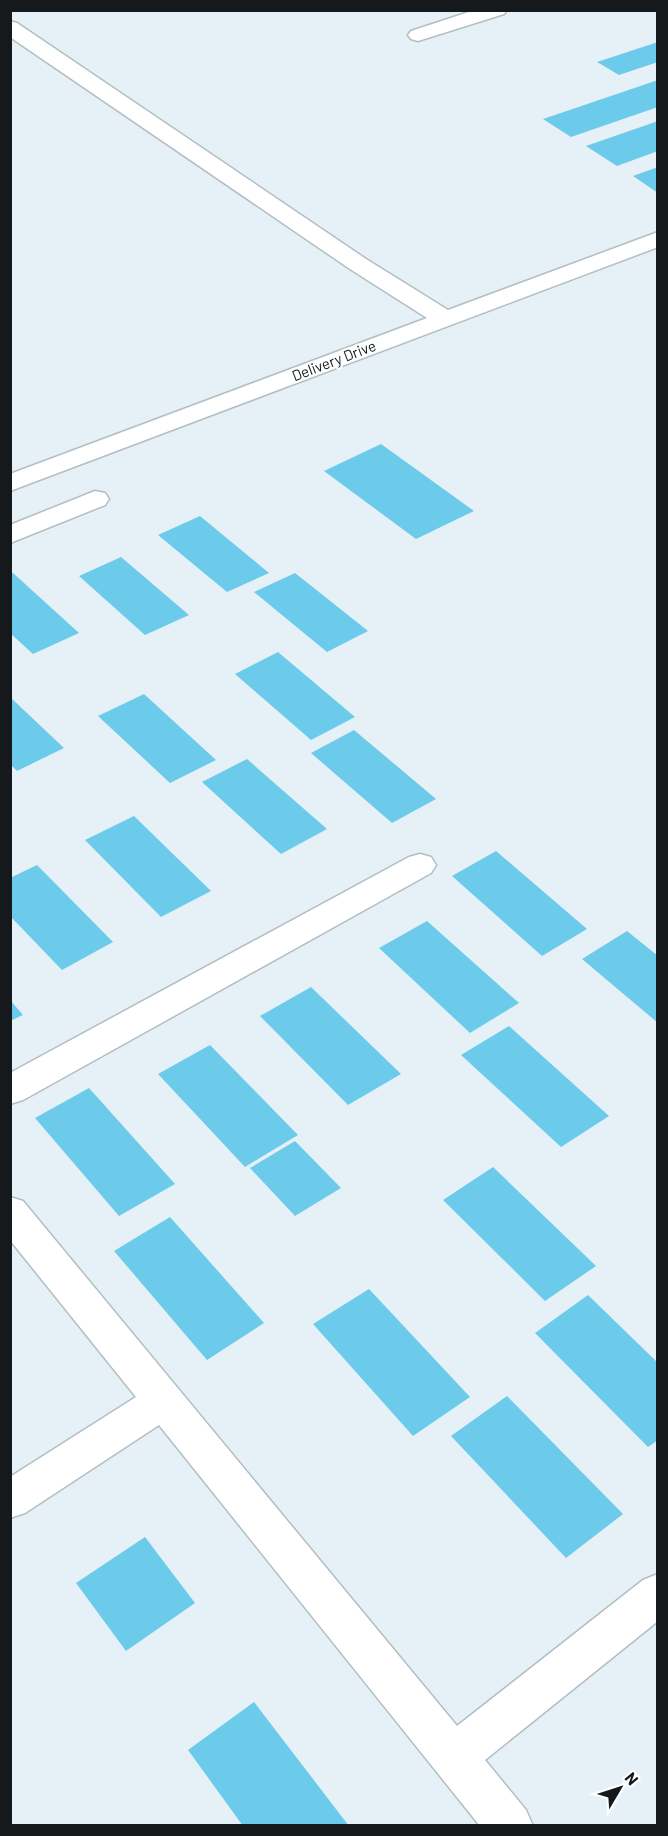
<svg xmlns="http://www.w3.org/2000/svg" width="668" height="1836" font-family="Barlow,sans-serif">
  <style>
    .building { fill: #6ccbeb }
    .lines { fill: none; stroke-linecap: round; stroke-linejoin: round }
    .minor-casing { stroke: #b3bec3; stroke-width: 3 }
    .minor { fill: #fff; fill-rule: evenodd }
    .labels { text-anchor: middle; stroke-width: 4.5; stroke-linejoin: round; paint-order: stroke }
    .far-street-label { font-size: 15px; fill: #15191b; stroke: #fff }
  </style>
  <rect width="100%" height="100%" fill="#e5f1f6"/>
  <g class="building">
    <path d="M658,42V62L619,75L597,62Z"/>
    <path d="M658,80V107L571,137L543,119Z"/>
    <path d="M658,121V151L617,166L586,146Z"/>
    <path d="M658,167V193L633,176Z"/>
    <path d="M381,444L474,511L416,539L324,471Z"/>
    <path d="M200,516L269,573L227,592L158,535Z"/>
    <path d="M121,557L189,615L145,635L79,576Z"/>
    <path d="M13,573L79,633L33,654L10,633V574Z"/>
    <path d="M295,573L368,631L327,652L254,592Z"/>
    <path d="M278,652L355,717L311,740L235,674Z"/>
    <path d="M144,694L216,760L170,783L98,716Z"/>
    <path d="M10,697L64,748L17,771L10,764Z"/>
    <path d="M354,730L436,799L392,823L311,753Z"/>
    <path d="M247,759L327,829L281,854L202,782Z"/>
    <path d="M134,816L211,891L161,917L85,840Z"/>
    <path d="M496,851L587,929L542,956L452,876Z"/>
    <path d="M37,865L113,942L62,970L10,916V878Z"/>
    <path d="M427,921L519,1003L470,1033L379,948Z"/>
    <path d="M627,931L658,956V1023L582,959Z"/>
    <path d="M311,987L401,1074L348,1105L260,1016Z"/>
    <path d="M10,1000L23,1015L10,1021Z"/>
    <path d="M509,1026L609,1116L561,1147L461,1055Z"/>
    <path d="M210,1045L298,1135L245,1167L158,1074Z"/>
    <path d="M89,1088L175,1184L119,1216L35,1118Z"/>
    <path d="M295,1141L341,1188L295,1216L250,1168Z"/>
    <path d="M493,1167L596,1266L545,1301L443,1200Z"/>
    <path d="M170,1217L264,1323L207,1360L114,1251Z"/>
    <path d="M369,1289L470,1397L413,1436L313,1324Z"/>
    <path d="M588,1295L658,1363V1440L648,1447L535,1333Z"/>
    <path d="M507,1396L623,1514L566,1558L451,1436Z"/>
    <path d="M145,1537L195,1603L126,1651L76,1583Z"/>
    <path d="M254,1702L349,1826H243L188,1750Z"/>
  </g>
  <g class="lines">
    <defs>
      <g id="minor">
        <path d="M475,10H507L504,14L418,41L411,39L408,35L411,31Z"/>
        <path d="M10,21L17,23L366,259L448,310L658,232V247L10,491V474L427,318L350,269L10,37Z"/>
        <path d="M95,491L105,493L109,499L105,505L10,543V525Z"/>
        <path d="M420,854L431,857L436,865L431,873L23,1100L10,1104V1073L409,857Z"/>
        <path d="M10,1197L23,1201L457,1726L643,1580L658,1574V1621L485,1760L526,1810L533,1826H480L159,1425L25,1513L10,1518V1477L136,1397L10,1240Z"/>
      </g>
    </defs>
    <use href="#minor" class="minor-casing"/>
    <use href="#minor" class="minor"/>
  </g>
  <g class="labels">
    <g class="far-street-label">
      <text transform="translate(334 361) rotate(-21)" y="5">Delivery Drive</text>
    </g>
  </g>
  <rect width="668" height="1836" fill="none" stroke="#15191b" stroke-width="24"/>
  <g transform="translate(620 1788) rotate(51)" stroke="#ffffff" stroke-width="4.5" paint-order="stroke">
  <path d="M0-4.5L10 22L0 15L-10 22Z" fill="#15191b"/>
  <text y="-9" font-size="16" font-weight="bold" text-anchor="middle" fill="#15191b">N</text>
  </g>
</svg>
